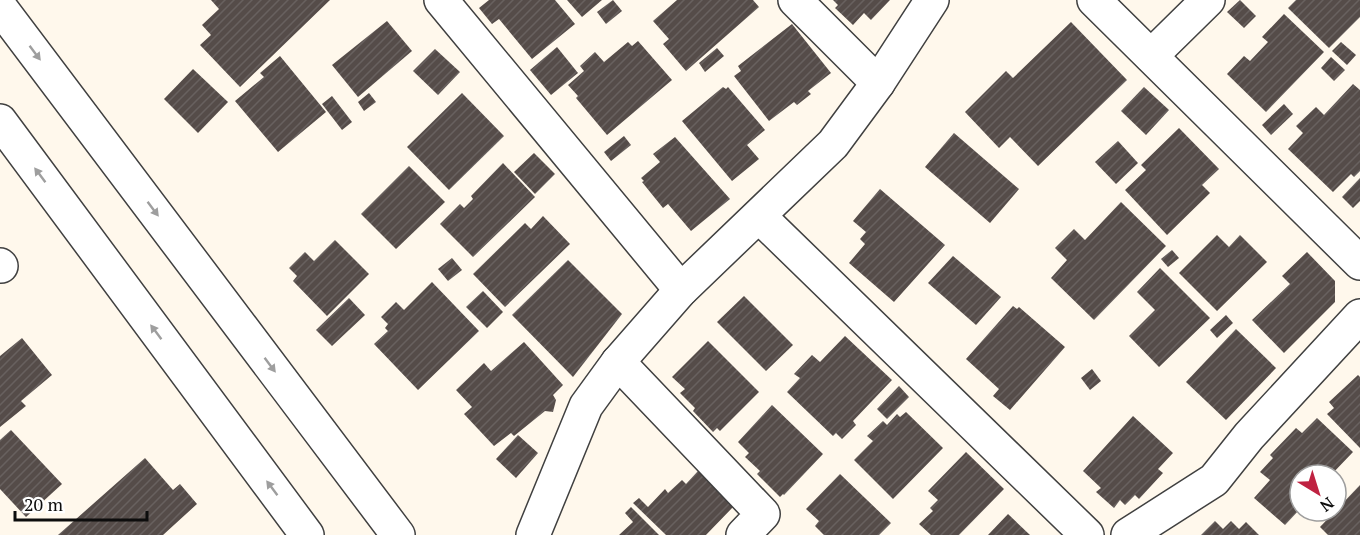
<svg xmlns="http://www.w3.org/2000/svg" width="1360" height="535" font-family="'PT Serif',serif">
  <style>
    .building { fill: url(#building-hatch) }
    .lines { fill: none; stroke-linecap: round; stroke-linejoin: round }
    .minor-casing { stroke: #404040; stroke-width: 36 }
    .tertiary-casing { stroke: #404040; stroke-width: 36 }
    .minor { stroke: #fff; stroke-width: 33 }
    .tertiary { stroke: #fff; stroke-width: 33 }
    .oneway { fill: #9e9e9e }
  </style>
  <defs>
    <pattern id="building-hatch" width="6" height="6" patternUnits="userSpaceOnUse" patternTransform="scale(1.5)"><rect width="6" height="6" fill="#554c49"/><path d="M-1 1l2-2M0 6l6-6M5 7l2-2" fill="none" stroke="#68615f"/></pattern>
  </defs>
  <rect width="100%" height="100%" fill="#fff8ec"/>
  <g class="building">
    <path d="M211,0H330L240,87L200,45L211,35L202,25L219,9Z"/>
    <path d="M489,0H555L575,24L532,59L499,19L492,24L479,8Z"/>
    <path d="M567,0H602L582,17Z"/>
    <path d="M613,0L622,11L606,24L597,12Z"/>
    <path d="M677,0H753L759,7L686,71L663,44L669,39L653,21Z"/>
    <path d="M833,0H890L871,20L864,13L853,25L835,8L838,5Z"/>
    <path d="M1240,0L1256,16L1244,28L1227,12Z"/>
    <path d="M1296,0H1360V17L1329,48L1288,8Z"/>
    <path d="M1284,14L1324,52L1266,112L1227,74L1244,56L1250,61L1268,42L1262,37Z"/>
    <path d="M387,21L412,51L358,97L332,65Z"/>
    <path d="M1071,22L1127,80L1038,166L1010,137L999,148L965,112L1006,71L1013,78Z"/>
    <path d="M792,24L831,73L808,91L811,94L797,105L794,102L769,121L734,76L741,71L738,66Z"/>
    <path d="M638,41L672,80L607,135L576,98L578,96L568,85L584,71L580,66L595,52L604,62L628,42L632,46Z"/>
    <path d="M1341,42L1356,55L1347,65L1332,51Z"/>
    <path d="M557,47L578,73L551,95L530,70Z"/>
    <path d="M717,48L724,56L705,72L699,63Z"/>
    <path d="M435,49L460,72L438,95L413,71Z"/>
    <path d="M280,56L326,112L278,152L235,101L264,77L260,73Z"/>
    <path d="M1331,57L1345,70L1334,81L1321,68Z"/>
    <path d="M193,69L228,102L198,133L164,99Z"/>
    <path d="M1353,84L1360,90V171L1354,177L1351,174L1333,192L1288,149L1303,133L1296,126L1316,107L1324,115Z"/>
    <path d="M723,87L726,89L728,87L765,130L747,145L759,159L732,181L682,121Z"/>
    <path d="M1144,87L1169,110L1146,135L1121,111Z"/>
    <path d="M369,93L376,102L364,111L358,102Z"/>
    <path d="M462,93L504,136L449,190L407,147Z"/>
    <path d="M332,96L352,122L342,130L322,104Z"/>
    <path d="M1284,104L1293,114L1271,135L1262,125Z"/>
    <path d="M1179,128L1219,169L1202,185L1210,193L1167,235L1125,190L1146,170L1141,165Z"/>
    <path d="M954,133L1019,189L990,223L925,167Z"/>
    <path d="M624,136L631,145L611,161L604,152Z"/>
    <path d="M675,137L730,199L691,231L668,204L663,208L642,182L644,181L641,178L660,162L653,154Z"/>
    <path d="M1118,141L1138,163L1116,184L1095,162Z"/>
    <path d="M534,153L555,174L535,194L514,172Z"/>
    <path d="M503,163L535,197L473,257L440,224L460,204L464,208L473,199L471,196Z"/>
    <path d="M409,166L445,202L396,249L361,214Z"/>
    <path d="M1360,178V201L1353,208L1342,197Z"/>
    <path d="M880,189L945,245L894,302L849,263L865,244L860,239L866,232L853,221Z"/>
    <path d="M1121,202L1166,246L1094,320L1051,278L1067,260L1055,248L1074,229L1085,240Z"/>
    <path d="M543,216L570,244L505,307L473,274L525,223L531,229Z"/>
    <path d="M1217,235L1229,247L1240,235L1267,262L1217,311L1179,273Z"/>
    <path d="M335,240L369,274L327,316L293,281L297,276L289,268L305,252L314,261Z"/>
    <path d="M1172,250L1179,258L1168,267L1161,259Z"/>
    <path d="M1307,252L1335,281V302L1284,353L1252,320L1290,284L1282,276Z"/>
    <path d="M953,256L1001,297L976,325L928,283Z"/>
    <path d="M452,258L462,270L448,281L438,269Z"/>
    <path d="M568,260L622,314L573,377L512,315Z"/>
    <path d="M1160,268L1210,318L1159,367L1129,336L1155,310L1137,292Z"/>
    <path d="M432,282L479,331L418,390L374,344L388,331L385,328L388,324L381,317L396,302L404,310Z"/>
    <path d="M483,291L503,312L487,328L466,307Z"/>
    <path d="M744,296L793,345L766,371L717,322Z"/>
    <path d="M349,298L365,315L332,346L316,330Z"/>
    <path d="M1013,306L1017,309L1019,307L1065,347L1010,410L993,396L999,389L966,359Z"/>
    <path d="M1226,315L1233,323L1217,338L1210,330Z"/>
    <path d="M1236,329L1276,368L1226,420L1186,382Z"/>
    <path d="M845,336L892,380L853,421L856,425L842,439L836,433L833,436L787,392L800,378L794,374L812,355L820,362Z"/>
    <path d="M22,338L52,375L21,401L26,406L0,427V356Z"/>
    <path d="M708,341L759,392L720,431L717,428L713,432L693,411L695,408L680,393L685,389L672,377Z"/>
    <path d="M524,342L563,385L553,395L556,400L553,412L545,411L514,436L511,433L494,446L464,414L472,407L456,390L484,363L491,371Z"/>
    <path d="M1092,369L1101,381L1090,390L1081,378Z"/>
    <path d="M1358,375L1360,377V448L1327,414L1334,408L1329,402Z"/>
    <path d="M899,386L909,397L887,419L877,409Z"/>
    <path d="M772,405L823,454L784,495L783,494L780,497L757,474L760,471L745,457L749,453L738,442Z"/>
    <path d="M906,412L943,448L893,499L854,460L873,441L867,436L883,421L887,425L897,414L900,417Z"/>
    <path d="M1133,416L1173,453L1158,469L1163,473L1139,499L1135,495L1125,505L1120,500L1114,508L1096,492L1101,488L1083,471Z"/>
    <path d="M1317,418L1353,452L1331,475H1300V509L1285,525L1254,498L1270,480L1260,472L1273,458L1270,455L1296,428L1302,433Z"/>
    <path d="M11,430L62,484L26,517L0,489V440Z"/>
    <path d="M518,435L538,453L516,478L496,459Z"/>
    <path d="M966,452L1004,489L959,535H931L919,524L933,511L930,508L938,500L928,491Z"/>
    <path d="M145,458L173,490L180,484L197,504L163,535H58Z"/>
    <path d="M698,471L734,506L706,535H666L633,503L639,498L648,507L665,489L668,493L682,480L686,484Z"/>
    <path d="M840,474L891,523L879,535H824L815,526L819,521L806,509Z"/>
    <path d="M1360,485V535H1328L1320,527Z"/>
    <path d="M631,507L659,535H619L633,522L625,513Z"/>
    <path d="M1008,514L1030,535H988Z"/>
    <path d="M1215,521L1223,529L1231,521L1239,529L1246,522L1259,535H1201Z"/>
  </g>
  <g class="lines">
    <defs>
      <g id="minor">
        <path d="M441,0L681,290"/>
        <path d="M795,0L878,83"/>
        <path d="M1094,0L1360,263"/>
        <path d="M1151,56L1208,0"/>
        <path d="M759,216L1087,535"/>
        <path d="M0,265L1,266"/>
        <path d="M618,362L763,514L743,535"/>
        <path d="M1128,535L1214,480L1249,436L1360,316"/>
      </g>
      <g id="tertiary">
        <path d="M0,7L398,535"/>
        <path d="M0,121L307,535"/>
        <path d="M533,535L586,406L618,362L681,290L833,144L878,83L932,0"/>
      </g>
    </defs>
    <use href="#minor" class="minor-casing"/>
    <use href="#tertiary" class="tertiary-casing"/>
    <use href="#minor" class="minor"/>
    <use href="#tertiary" class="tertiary"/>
  </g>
  <defs><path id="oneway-solid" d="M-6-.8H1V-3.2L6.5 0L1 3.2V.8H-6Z" transform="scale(1.5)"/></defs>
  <g class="oneway">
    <use href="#oneway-solid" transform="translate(35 53) rotate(53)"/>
    <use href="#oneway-solid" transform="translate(40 175) rotate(-127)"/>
    <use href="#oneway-solid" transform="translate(153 209) rotate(53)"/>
    <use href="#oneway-solid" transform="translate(156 332) rotate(-127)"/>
    <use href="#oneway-solid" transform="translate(270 365) rotate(53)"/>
    <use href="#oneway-solid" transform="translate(272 488) rotate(-127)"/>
  </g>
  <g transform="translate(1318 493) rotate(142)"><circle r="28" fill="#ffffff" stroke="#9e9e9e" stroke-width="1.5"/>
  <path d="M0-4.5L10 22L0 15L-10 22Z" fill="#bf2241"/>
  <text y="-9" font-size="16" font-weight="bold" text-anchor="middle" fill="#0d0d0d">N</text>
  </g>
  <path d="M15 511v9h132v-9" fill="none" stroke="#0d0d0d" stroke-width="3"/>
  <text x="24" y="511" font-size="18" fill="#0d0d0d" stroke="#ffffff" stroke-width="4.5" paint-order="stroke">20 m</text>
</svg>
